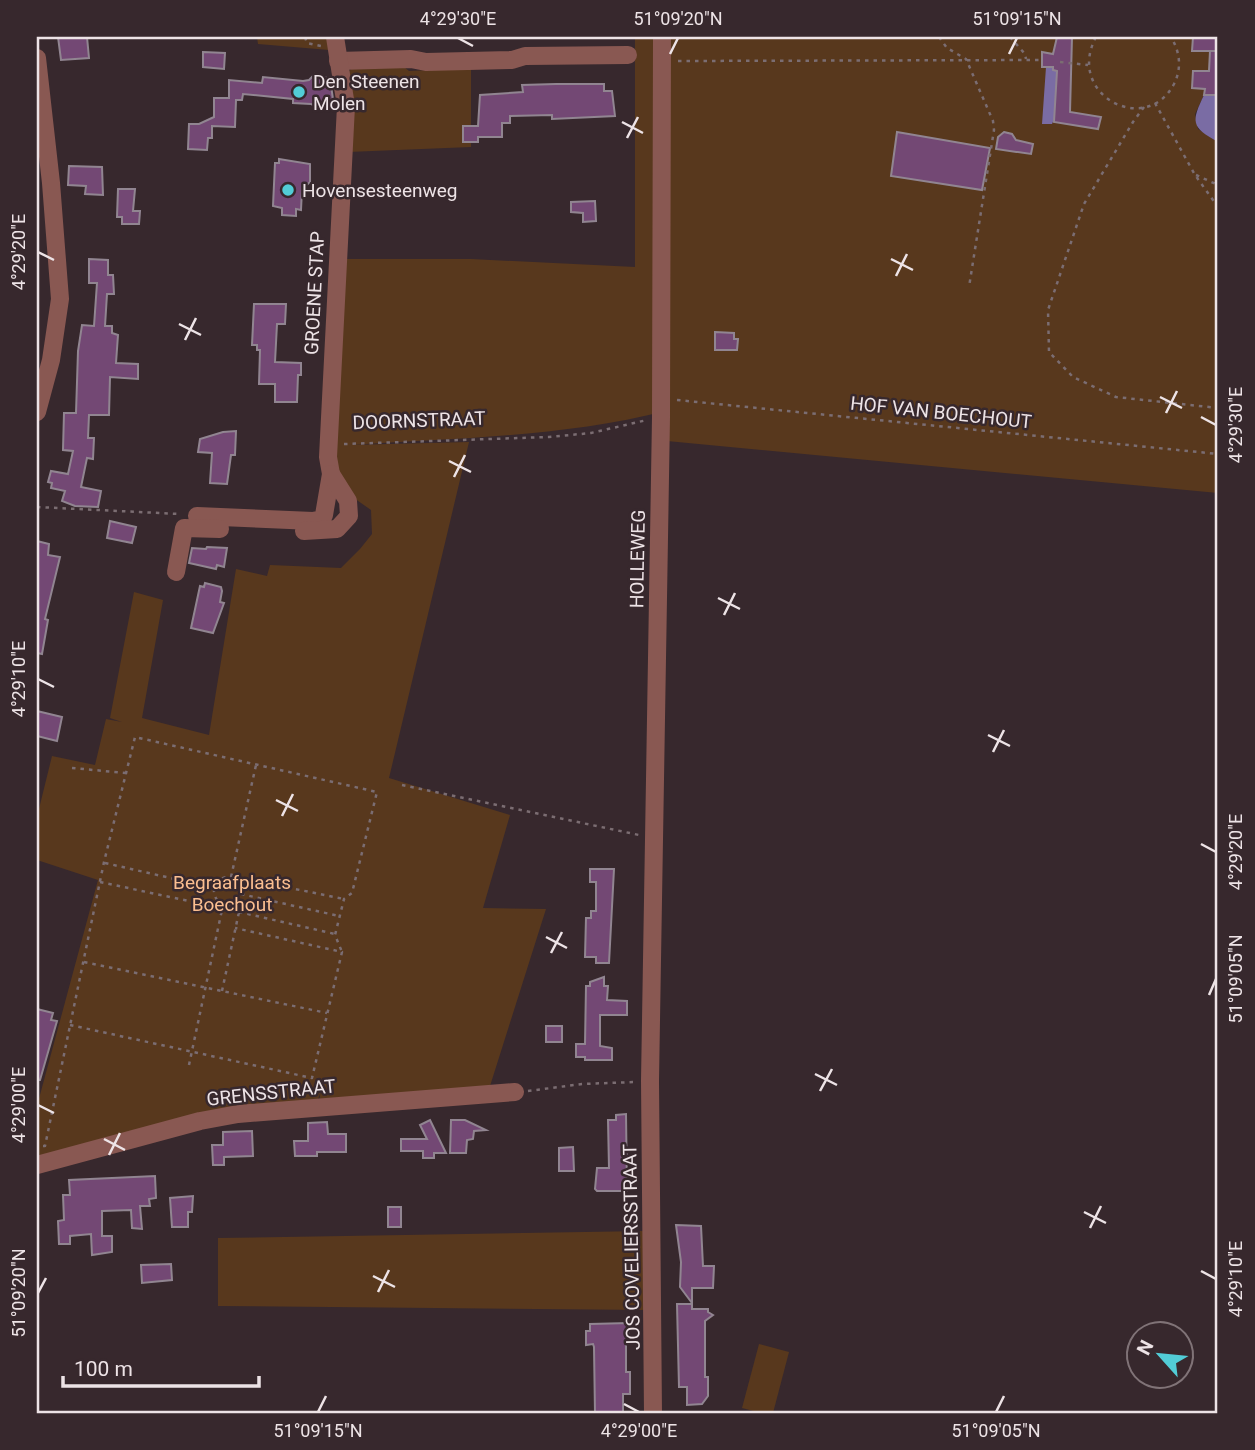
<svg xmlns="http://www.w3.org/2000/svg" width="1255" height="1450" font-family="Roboto,sans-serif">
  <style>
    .green { fill: #58381d }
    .water { fill: #7a6ca4 }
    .building { fill: #734874; stroke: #918591; stroke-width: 2 }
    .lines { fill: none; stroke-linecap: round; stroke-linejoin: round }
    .path { stroke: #7b6d72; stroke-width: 2.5; stroke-dasharray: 3.5 5; stroke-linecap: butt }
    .minor { stroke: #895852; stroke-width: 18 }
    .ticks { fill: none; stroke: #ede3e6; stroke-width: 2.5 }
    .poi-dot { fill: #52ccd6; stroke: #37282d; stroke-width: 2.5 }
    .labels { text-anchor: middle; stroke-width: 5; stroke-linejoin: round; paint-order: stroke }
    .poi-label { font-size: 19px; fill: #ede3e6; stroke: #37282d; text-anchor: start }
    .street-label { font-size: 19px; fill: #ede3e6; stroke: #37282d }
    .park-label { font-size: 19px; fill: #fbbe90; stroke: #37282d }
    .neatline { fill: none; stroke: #ede3e6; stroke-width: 2.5 }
    .ticks-label { font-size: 18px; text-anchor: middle; fill: #ede3e6 }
  </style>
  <rect width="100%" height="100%" fill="#37282d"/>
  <g class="green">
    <path d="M257,37H328L329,50L258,44Z"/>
    <path d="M635,37H1218V95H1204L1195,114L1198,129L1218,142V493L667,441L666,411C563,437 456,438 350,445L469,442L389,778L510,815L483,908L546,909L490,1086L319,1101L321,1091L317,1102L37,1159V1106L98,880L37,860V817L52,756L95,765L106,719L122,722L110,718L134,592L163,600L142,718L209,735L236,569L267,576L270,565L341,568L360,549L372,534L371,510L351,496L334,464L342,259H471L635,267Z"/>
    <path d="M404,67L409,71L471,68V147L348,152L346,75L352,68Z"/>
    <path d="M646,1231L648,1310L218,1306V1238Z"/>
    <path d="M759,1344L789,1352L773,1413H761L742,1408Z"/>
  </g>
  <g class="water">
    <path d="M1046,67H1053L1054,70L1057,71L1055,117L1052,124H1042Z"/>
    <path d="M1204,95H1218V142C1191,127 1191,122 1204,95Z"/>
  </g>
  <g class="building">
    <path d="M58,37H87L89,58L61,60Z"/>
    <path d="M1057,37H1072L1070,112L1101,117L1098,129L1054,122L1057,71L1053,70V67H1042V52L1053,54Z"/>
    <path d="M1193,37H1218V51H1192Z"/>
    <path d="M1210,51H1218V95H1204L1205,89L1192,88L1193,71H1209Z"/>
    <path d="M203,52L225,53L224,69L203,67Z"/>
    <path d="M315,74L330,79L333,99L326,108H318L311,104L293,103V99L243,94L242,100H236L235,127L212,126V138H208L207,150L188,149L189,124H199L214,117V98H229V80L262,83L263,77L303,81L309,80Z"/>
    <path d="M556,84H604V91H612L615,116L552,119V115L510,116V123H502V137H478V142H463V126H478L480,95L523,92L522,85Z"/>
    <path d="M897,132L990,148L982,190L891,176Z"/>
    <path d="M1004,132L1012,134L1016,140L1033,144L1031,154L996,149L998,137Z"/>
    <path d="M279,159L310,164V182L302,189L301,210L296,209V216L282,215V208L273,206L275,163H279Z"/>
    <path d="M69,166L102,167L103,195L85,194L86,186L68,185Z"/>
    <path d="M118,189H135L133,211H140L139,224H122V217H117Z"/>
    <path d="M595,201L596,221L583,222V213L571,212V202Z"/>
    <path d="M89,259L108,260V275H113L114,294H107L105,326H112V333L118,335L116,363L138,364V379L110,377L109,415H89L88,438H94L93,459L87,458L81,487L101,491L98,507L75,506L62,501L65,491L51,488L52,483L48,482L51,471L68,474L73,451L63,450L64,413H76L78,351L82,325L94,326L97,283H89Z"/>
    <path d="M254,304H286L285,324H277L275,362L301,363V375H298L297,402H275V384H259L260,350H257V345H252Z"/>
    <path d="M715,332L734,333V339H738L737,350H715Z"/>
    <path d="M236,431L235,455H231L227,484L210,483L212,453L198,452L200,439L223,432Z"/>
    <path d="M110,521L136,527L132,543L107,538Z"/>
    <path d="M37,541L49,544L48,555L60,557L45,619L48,620L42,654L37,653Z"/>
    <path d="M207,547L227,548L224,567L217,565L216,569L189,563L192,548L206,549Z"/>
    <path d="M205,583L221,587L222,591L220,602L224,603L213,633L191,628L200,586L204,587Z"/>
    <path d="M37,711L62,717L57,741L37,736Z"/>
    <path d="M590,869H614L609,963H596V957H585L586,918H591V911H596V882H590Z"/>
    <path d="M604,977V986H608L607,1000L627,1001V1015H600V1046L612,1048V1060H585V1057H576V1044H585L586,986H590V982Z"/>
    <path d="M37,1009L53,1013L51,1020L57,1021L40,1080H37Z"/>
    <rect x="546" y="1026" width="16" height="16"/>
    <path d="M626,1114L627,1191H597L595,1189L597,1168H609L608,1120H616V1115Z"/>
    <path d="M430,1120L446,1153H434V1158H423V1151H401V1139H427L420,1125Z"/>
    <path d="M451,1120H465L486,1130L474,1131L473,1139L467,1140L466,1153H450Z"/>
    <path d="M327,1122L328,1134H346V1152H317V1156H295L294,1141H308V1123Z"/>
    <path d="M252,1131L253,1156L224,1157V1165H213L212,1145H223V1132Z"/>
    <path d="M573,1147L574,1171H559V1148Z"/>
    <path d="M155,1176L156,1198L149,1199L150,1206H140L142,1229L132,1228L131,1210L102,1211V1236H112V1252L92,1255L91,1234L70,1236V1244H59L58,1221L64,1220L63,1195H70L69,1180Z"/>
    <path d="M193,1196L192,1212H188V1227H172L170,1198Z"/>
    <rect x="388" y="1207" width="13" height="20"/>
    <path d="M676,1225L701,1226L703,1266H714L713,1288H692V1303L680,1287L681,1262Z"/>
    <path d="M171,1264L172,1280L142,1283L141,1265Z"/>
    <path d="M677,1304H692V1309H708V1312L713,1315L705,1321V1377H708V1396L702,1404L687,1405V1387H679Z"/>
    <path d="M629,1323V1341H626V1372H630V1394H623V1413H595L594,1347L593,1344L586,1345V1331H590V1324Z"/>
  </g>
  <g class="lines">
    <g class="path">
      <path d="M305,37L307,43L321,46"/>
      <path d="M939,37L947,48L966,59L993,121L994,130L969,287"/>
      <path d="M1010,37L1025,54L1026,59"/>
      <path d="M1096,37C1065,95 1146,137 1174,84C1182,68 1180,52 1171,37"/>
      <path d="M678,61L1042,60"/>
      <path d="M1060,62L1088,65"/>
      <path d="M1155,103L1195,175L1218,207"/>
      <path d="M1144,107L1133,122L1084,204L1048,310L1049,352L1073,377L1116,397L1218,408"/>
      <path d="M1196,175L1218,185"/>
      <path d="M677,400L1218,454"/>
      <path d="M344,444L549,437L591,433L647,420"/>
      <path d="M37,507L180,514"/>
      <path d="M72,768L126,773"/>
      <path d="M402,785L639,835"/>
      <path d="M105,863L214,888"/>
      <path d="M231,877L256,765"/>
      <circle cx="228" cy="891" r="14"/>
      <path d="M100,882L212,906L218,901"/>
      <path d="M238,882L246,879L344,899"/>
      <path d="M241,894L339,916"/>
      <path d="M239,912L335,934"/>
      <path d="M84,962L327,1013"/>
      <path d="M222,991L239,912L235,903"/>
      <path d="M70,1025L312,1078L342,952L235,928"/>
      <path d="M189,1065L223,905"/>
      <path d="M528,1091L582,1084L636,1082"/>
      <path d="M43,1146H45L104,862L135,737L377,792L352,893L344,899L335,935L342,952"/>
    </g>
    <g class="minor">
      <path d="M37,58L51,183L60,299L51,360L37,412"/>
      <path d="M338,61L411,59L426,62L512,60L525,56L628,55"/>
      <path d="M197,516L313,521L322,519L324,515L331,474L328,457L346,106L335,37"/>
      <path d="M304,531L337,529L349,516L348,501L331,474"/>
      <path d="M176,572L184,528L220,529"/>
      <path d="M37,1165L200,1121L238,1114L515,1092"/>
      <path d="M653,1413L650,1081L661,417L662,37"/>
    </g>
  </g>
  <path class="ticks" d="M458,38L473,46M670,54L678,38M1009,54L1017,38M622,122L643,133M627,138L638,117M38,252L54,260M891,259L913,270M896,276L907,254M179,324L201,335M185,340L196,318M1160,397L1182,408M1166,413L1177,391M1201,417L1216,425M449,461L471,472M454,477L465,455M718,598L740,609M724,615L735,593M38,679L54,687M988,735L1010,746M993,752L1004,730M276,800L298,811M282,816L293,794M1201,844L1216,852M546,937L567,948M551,953L562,932M1209,995L1216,979M815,1074L837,1085M820,1091L832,1069M38,1105L54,1113M104,1139L125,1150M109,1155L120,1133M1084,1212L1106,1223M1090,1228L1101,1206M1201,1271L1216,1279M373,1276L395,1287M378,1292L389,1270M38,1293L46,1278M624,1404L639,1412M318,1412L326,1396M996,1412L1004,1396"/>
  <g class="poi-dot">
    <circle cx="299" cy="92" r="7"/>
    <circle cx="288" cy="190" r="7"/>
  </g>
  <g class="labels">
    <g class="poi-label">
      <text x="313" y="88">Den Steenen<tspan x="313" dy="22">Molen</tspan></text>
      <text x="302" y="197">Hovensesteenweg</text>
    </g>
    <g class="street-label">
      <text transform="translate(314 293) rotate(-87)" y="7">GROENE STAP</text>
      <text transform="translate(941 412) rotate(6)" y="7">HOF VAN BOECHOUT</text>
      <text transform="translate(419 420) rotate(-2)" y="7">DOORNSTRAAT</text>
      <text transform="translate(637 559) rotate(-89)" y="7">HOLLEWEG</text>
      <text transform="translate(271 1092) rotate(-6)" y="7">GRENSSTRAAT</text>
      <text transform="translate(631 1247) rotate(-91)" y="7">JOS COVELIERSSTRAAT</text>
    </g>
    <g class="park-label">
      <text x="232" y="889">Begraafplaats<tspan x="232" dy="22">Boechout</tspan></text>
    </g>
  </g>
  <rect width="1255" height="1450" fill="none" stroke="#37282d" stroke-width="77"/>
  <g transform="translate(1160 1355) rotate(297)"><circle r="33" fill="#37282d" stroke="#807377" stroke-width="2"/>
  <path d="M0-5L12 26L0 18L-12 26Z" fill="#52ccd6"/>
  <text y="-10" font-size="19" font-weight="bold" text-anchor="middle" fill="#ede3e6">N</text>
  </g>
  <path d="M63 1376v10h196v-10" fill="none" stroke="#ede3e6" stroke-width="3.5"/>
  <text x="74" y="1376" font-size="21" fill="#ede3e6" stroke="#37282d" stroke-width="5" paint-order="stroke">100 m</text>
  <rect x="38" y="38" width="1178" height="1374" class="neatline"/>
  <g class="ticks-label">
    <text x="458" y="25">4°29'30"E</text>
    <text x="678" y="25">51°09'20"N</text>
    <text x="1017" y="25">51°09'15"N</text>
    <text transform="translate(19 252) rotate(-90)" y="6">4°29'20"E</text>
    <text transform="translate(1236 425) rotate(-90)" y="6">4°29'30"E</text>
    <text transform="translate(19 679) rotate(-90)" y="6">4°29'10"E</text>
    <text transform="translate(1236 852) rotate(-90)" y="6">4°29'20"E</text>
    <text transform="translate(1236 979) rotate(-90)" y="6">51°09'05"N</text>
    <text transform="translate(19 1105) rotate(-90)" y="6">4°29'00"E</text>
    <text transform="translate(1236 1279) rotate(-90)" y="6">4°29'10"E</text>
    <text transform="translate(19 1293) rotate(-90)" y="6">51°09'20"N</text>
    <text x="318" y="1437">51°09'15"N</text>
    <text x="639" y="1437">4°29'00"E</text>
    <text x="996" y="1437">51°09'05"N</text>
  </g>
</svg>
